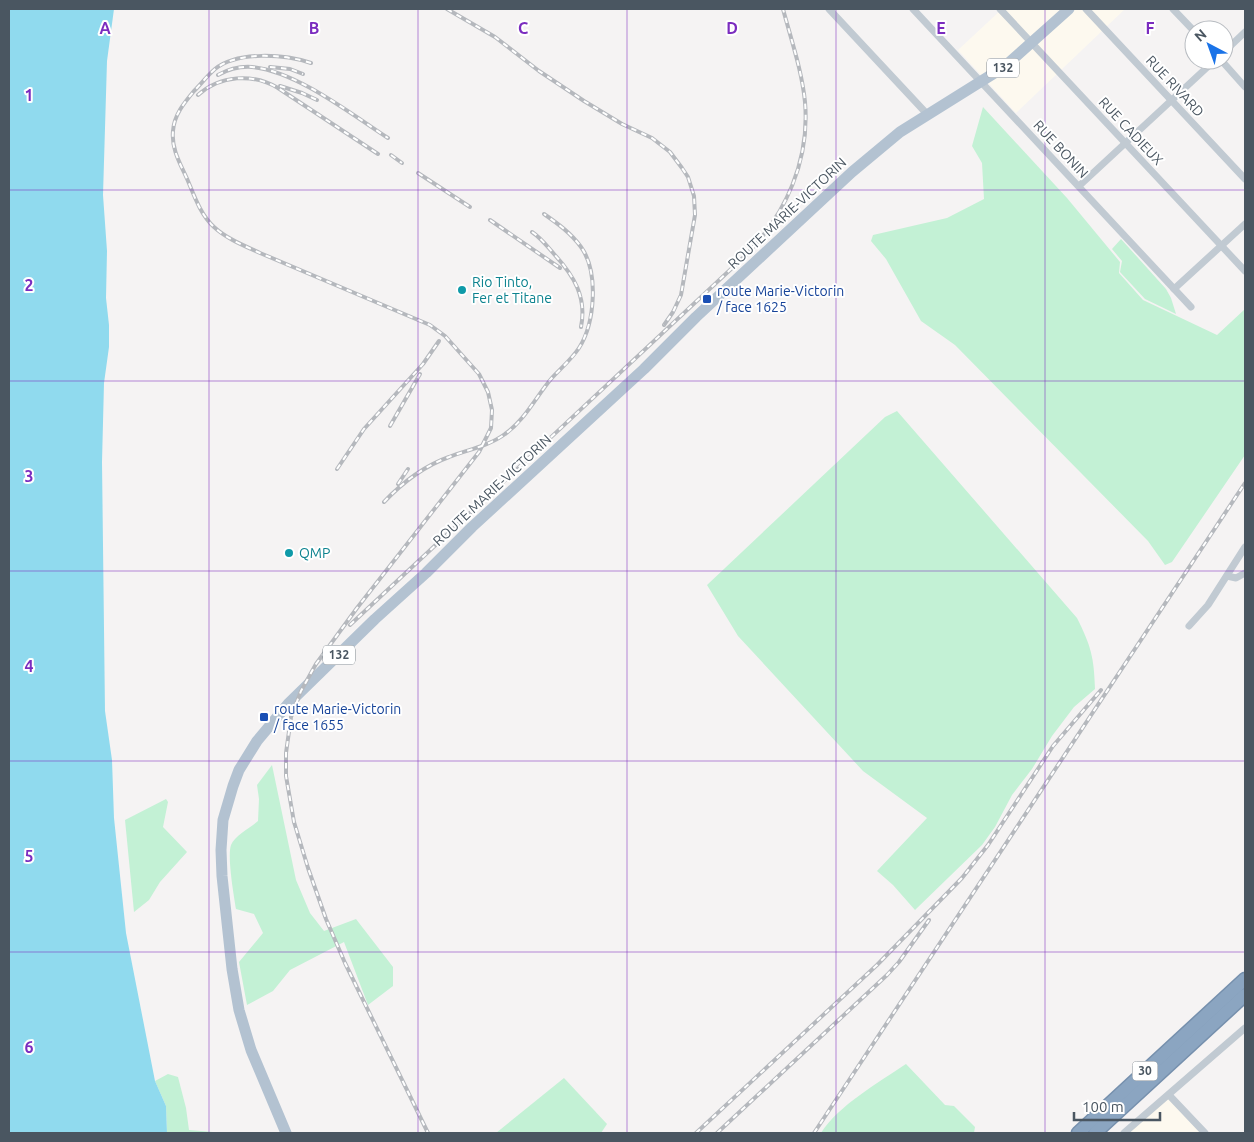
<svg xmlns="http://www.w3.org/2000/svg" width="1254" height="1142" font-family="Ubuntu,sans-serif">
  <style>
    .commercial { fill: #fdf9ef }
    .green { fill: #c3f1d5 }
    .water { fill: #90daee }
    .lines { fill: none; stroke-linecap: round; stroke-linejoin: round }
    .motorway-casing { stroke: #7690ad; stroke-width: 15 }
    .minor { stroke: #c1cad2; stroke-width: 7 }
    .primary { stroke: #b3c2d1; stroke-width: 11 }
    .motorway { stroke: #8ba5c1; stroke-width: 12 }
    .rail-casing { stroke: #b5b8bd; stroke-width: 4 }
    .rail { stroke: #fff; stroke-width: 2; stroke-dasharray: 5.5; stroke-linecap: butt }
    .grid { fill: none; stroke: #7b2cbf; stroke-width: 1; stroke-opacity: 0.55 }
    .culture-dot { fill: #0f9aa8; stroke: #fff; stroke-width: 2 }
    .transit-dot { fill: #1a4fb4; stroke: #fff; stroke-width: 2 }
    .labels { text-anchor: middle; stroke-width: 4; stroke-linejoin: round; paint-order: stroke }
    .shield { fill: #fff; stroke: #808990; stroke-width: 1 }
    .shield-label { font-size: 12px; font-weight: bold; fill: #4a5661 }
    .street-label { font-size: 14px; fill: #4a5661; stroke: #fff }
    .culture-label { font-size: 14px; fill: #0d838f; stroke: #fff; text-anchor: start }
    .transit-label { font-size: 14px; fill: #164399; stroke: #fff; text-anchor: start }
    .grid-label { font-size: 16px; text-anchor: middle; font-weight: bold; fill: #7b2cbf; stroke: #fff; stroke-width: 4; stroke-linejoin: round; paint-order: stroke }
  </style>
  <rect width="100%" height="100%" fill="#f5f3f3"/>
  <g class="commercial">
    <path d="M1002,9H1125L1016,113L958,50Z"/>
    <path d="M1169,1097L1202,1133H1128Z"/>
  </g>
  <g class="green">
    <path d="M983,107L1067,198L1120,262L1119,273L1143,300L1217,335L1245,309V455L1172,562L1165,565L1148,541L955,345L921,321L886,259L871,241L873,235L947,218L984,199L982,163L972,146Z"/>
    <path d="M1121,239L1166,289L1171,298L1176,314L1145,299L1120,272L1122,261L1112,249Z"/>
    <path d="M897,411L1077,618C1091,646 1094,657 1095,689L1074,707L1052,736L1032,769L1012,795L995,827L982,845L915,910L893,885L877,871L927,818L863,771L738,636L707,585L885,417Z"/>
    <path d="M272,765L296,880L310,913L324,931L356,919L393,967V986L368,1005L344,942L290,970L273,991L247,1005L239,962L263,933L254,914L236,909C234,896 227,857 231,845C235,835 250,828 258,821L259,799L257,785Z"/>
    <path d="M166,799L168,802L163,827L187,852L160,882L149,900L134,912L125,820Z"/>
    <path d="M906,1064L945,1105L954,1106L975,1127L974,1133H821C839,1105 878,1083 906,1064Z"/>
    <path d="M168,1074L178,1077L186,1108L189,1130L225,1133H167L166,1106L155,1081Z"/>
    <path d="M564,1078L607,1124L601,1133H496Z"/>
  </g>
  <path class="water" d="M9,9H114L107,61L103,195L107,251L106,298L109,325V347L104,383L102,462L105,711L112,760L114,818L126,933L155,1081L166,1106L167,1133H9Z"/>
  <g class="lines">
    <defs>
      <g id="motorway">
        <path d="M1078,1133L1245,979"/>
        <path d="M1095,1133L1245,995"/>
      </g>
    </defs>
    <use href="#motorway" class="motorway-casing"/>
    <g class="minor">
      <path d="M829,9L927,114"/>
      <path d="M913,9L1191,307"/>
      <path d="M1000,9L1245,271"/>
      <path d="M1086,9L1245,179"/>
      <path d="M1173,9L1194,31"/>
      <path d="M1224,52L1245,32"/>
      <path d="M1221,60L1245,87"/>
      <path d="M1079,186L1215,60"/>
      <path d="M1174,289L1245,224"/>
      <path d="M1227,576L1236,578L1245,573"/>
      <path d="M1189,626L1208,605L1245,547"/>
      <path d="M1169,1095L1205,1133"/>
      <path d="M1124,1133L1245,1028"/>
    </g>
    <path class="primary" d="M286,1133L251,1050L239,1010L232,969L222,876L221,850L223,820L233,786L239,770L257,741L288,704L375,619L426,573L472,527L644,369L696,317L852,172L900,132L1004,67L1069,9"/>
    <use href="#motorway" class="motorway"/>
    <defs>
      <g id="rail">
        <path d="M447,9L495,37L539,71L584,101L622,124L652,138L670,152L682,168L688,177L694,196L695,215L681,295L673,312L664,325"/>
        <path d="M311,63C284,54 238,51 215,69C207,76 201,84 194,91C184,103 174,115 173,131C171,149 181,165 188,181C195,198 201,215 214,227C227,239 245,246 260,253L430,325L445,336L479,374L488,392L492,410L491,428L479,452L357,608L316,664L301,691L291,717L286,753V776L294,822L308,868L326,919L345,963L428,1133"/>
        <path d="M270,67L290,69L303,74"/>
        <path d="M218,75C229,69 239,66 252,67C296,71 351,114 388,138"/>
        <path d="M280,86L302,93L317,100"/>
        <path d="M198,95C220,75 253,73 278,88L378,154"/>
        <path d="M391,155L402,163"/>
        <path d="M418,173L470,207"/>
        <path d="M490,220L560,268"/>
        <path d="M532,232C541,238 547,246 554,254C574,276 587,297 581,327"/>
        <path d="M390,426L420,374"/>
        <path d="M337,469L364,429L423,364L439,341"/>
        <path d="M398,484L408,469"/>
        <path d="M384,502C402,483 424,466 449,457C467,450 489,446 505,434C524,421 536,397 551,379C560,369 571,360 579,348C595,323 599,272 581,247C571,233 557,223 544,214"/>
        <path d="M350,625L746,255C786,214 810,160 805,102C802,71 791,39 783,9"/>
        <path d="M696,1133L877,965L962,878L988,845L1053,746L1101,690"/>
        <path d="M717,1133L887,975L899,962L929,920"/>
        <path d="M814,1133L1245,483"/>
      </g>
    </defs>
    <use href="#rail" class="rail-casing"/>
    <use href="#rail" class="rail"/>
  </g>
  <path class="grid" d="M209,9V1133M418,9V1133M627,9V1133M836,9V1133M1045,9V1133M9,190H1245M9,381H1245M9,571H1245M9,761H1245M9,952H1245"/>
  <g class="culture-dot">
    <circle cx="462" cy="290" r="5"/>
    <circle cx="289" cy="553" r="5"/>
  </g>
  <g class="transit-dot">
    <rect x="702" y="294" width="10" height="10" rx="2.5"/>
    <rect x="259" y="712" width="10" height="10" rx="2.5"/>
  </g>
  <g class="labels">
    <g class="shield">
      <rect x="987" y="58.5" width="32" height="19" rx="4"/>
      <rect x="323" y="645.5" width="32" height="19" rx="4"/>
      <rect x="1132.5" y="1061.5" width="25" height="19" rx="4"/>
    </g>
    <g class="shield-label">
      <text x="1003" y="72">132</text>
      <text x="339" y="659">132</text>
      <text x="1145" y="1075">30</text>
    </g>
    <g class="street-label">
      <text transform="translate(1175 86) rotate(47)" y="5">RUE RIVARD</text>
      <text transform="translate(1131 131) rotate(47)" y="5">RUE CADIEUX</text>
      <text transform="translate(1061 149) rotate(47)" y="5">RUE BONIN</text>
      <text transform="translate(787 213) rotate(-43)" y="5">ROUTE MARIE-VICTORIN</text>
      <text transform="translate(492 490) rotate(-43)" y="5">ROUTE MARIE-VICTORIN</text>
    </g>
    <g class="culture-label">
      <text x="472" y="287">Rio Tinto,<tspan x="472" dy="16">Fer et Titane</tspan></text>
      <text x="299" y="558">QMP</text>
    </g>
    <g class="transit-label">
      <text x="717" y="296">route Marie-Victorin<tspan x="717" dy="16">/ face 1625</tspan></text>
      <text x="274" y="714">route Marie-Victorin<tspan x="274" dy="16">/ face 1655</tspan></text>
    </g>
  </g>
  <g class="grid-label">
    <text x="105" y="34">A</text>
    <text x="314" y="34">B</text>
    <text x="523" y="34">C</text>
    <text x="732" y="34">D</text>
    <text x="941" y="34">E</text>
    <text x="1150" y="34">F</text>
    <text x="29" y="101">1</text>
    <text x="29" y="291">2</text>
    <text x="29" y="482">3</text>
    <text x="29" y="672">4</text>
    <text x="29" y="862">5</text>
    <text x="29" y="1053">6</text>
  </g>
  <rect width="1254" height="1142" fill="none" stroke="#4a5661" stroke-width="20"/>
  <g transform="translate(1209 45) rotate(319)"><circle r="24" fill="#ffffff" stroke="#b7bbc0"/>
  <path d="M0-4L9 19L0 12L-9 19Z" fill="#1a73e8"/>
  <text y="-8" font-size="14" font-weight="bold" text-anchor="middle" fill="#4a5661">N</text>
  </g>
  <path d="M1074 1112v8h86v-8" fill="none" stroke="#4a5661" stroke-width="2.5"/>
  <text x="1082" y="1112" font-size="15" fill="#4a5661" stroke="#ffffff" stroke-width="4" paint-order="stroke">100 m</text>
</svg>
